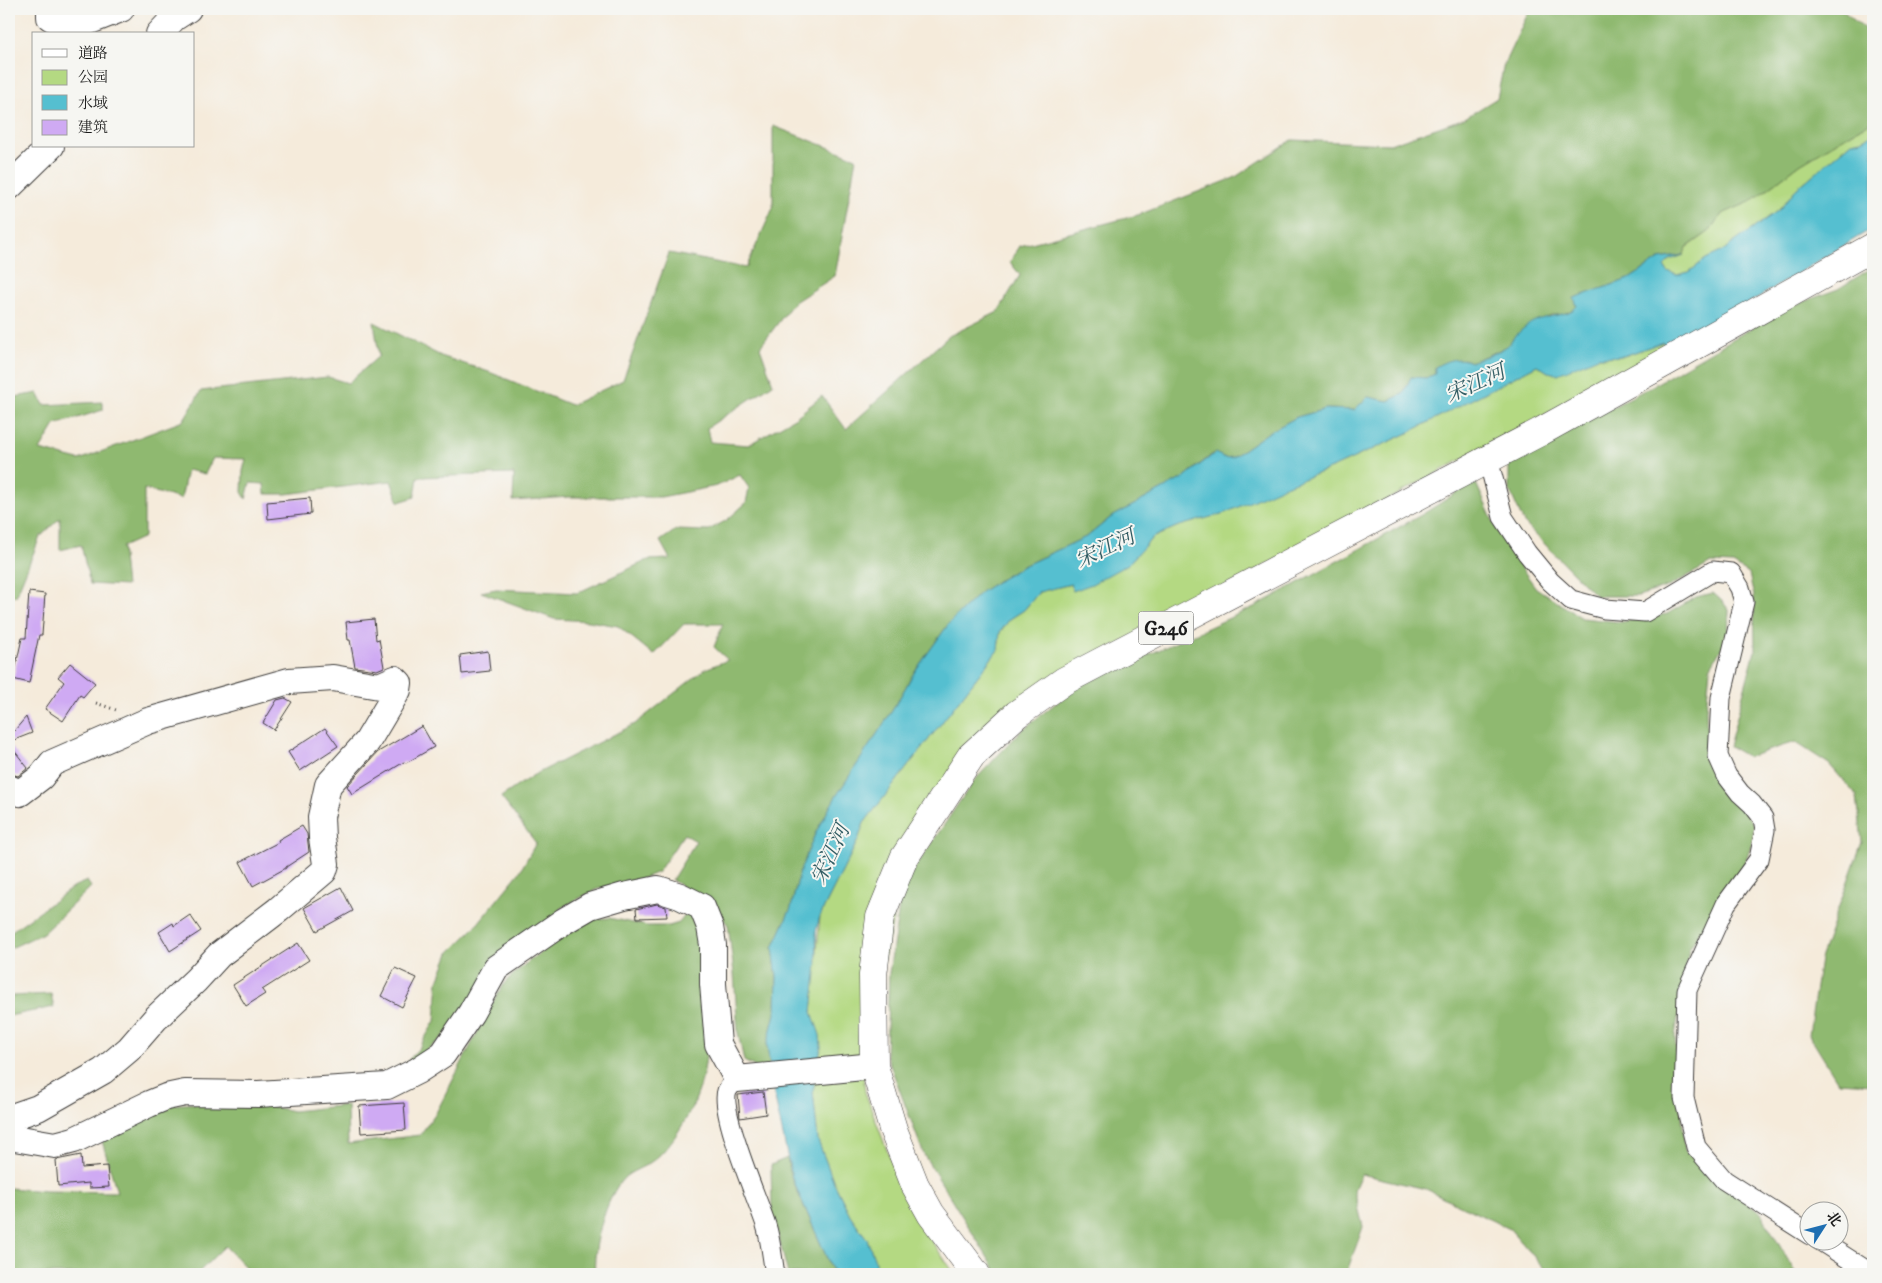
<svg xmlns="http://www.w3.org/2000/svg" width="1882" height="1283" font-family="'IM FELL DW Pica','Noto Serif SC',serif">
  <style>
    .green { fill: #b4d982; stroke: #687a4f }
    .forest { fill: #8fb970; stroke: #566a46 }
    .water { fill: #55bfd0; stroke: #386e76 }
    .building { fill: #cfaaf3 }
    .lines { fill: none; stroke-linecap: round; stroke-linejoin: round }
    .street-casing { stroke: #3d3b39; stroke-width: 21 }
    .secondary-casing { stroke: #3d3b39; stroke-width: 28 }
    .highway-casing { stroke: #3d3b39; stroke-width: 29 }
    .path { stroke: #3d3b39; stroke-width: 3; stroke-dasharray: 1 4; stroke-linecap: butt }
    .street { stroke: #fff; stroke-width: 19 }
    .secondary { stroke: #fff; stroke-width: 26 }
    .highway { stroke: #fff; stroke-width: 28 }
    .labels { text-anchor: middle; stroke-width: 4; stroke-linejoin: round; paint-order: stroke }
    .shield { fill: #f6f6f2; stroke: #5d5d5c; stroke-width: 1 }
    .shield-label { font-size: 19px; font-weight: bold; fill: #1c1c1c }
    .water-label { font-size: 21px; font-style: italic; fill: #335d64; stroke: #f6f6f2 }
  </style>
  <rect width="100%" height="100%" fill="#f6f6f2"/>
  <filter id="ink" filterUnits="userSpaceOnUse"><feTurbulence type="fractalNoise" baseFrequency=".02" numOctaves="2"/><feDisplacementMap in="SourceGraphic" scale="10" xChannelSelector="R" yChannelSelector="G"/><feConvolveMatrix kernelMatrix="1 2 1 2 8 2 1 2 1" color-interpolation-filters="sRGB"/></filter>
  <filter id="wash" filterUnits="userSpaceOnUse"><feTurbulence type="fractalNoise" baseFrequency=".0096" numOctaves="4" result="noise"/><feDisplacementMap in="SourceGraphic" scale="20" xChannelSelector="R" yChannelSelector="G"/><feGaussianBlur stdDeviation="1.12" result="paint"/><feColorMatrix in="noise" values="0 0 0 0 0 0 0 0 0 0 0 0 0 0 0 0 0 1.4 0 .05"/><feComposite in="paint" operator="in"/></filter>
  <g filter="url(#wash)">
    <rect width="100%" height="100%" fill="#f5ebdb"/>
    <g class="green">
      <path d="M1873,120V134L1862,140L1852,142L1795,190L1780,209L1721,252L1706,259L1689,272L1678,275L1668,272L1664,266L1670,260L1710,231L1722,214L1752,201L1800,164Z"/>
      <path d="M1663,342L1666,348L1613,378L1078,666L916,824L861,1056L865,1092L888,1153L917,1221L955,1274H880L867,1239L850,1215L835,1185L818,1141L813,1091L821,1047L812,1012L820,916L858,840L864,823L998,650L1000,632L1010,619L1024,610L1039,592L1071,584L1073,591L1128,564L1152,538L1176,527L1334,467L1406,434L1537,365L1548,372L1598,357L1624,356Z"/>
    </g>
    <g class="forest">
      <path d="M1530,9H1841L1867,31L1873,45V120L1800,164L1752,201L1722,214L1710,231L1686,248L1684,255L1660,259L1629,279L1575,298L1577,306L1574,310L1567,312L1563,315H1551L1520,333L1513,338L1509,346L1471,362L1464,359L1435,367V374L1426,378L1411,377L1403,394L1388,401L1368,397L1354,410L1326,409L1297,417L1269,432L1233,457L1225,458L1214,453L1183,478L1110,518L1088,536L1023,566L1001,579L981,592L950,622L915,671L892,711L835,798L815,834L800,871L791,908L773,948L777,977L776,1010L767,1045L770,1066L757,1068L744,1061L738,1033L734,973L728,925L714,907L672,880L696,841L684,834L658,872L634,882L599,888L561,908L439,1041L400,1070L419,1048L435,1021L438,981L449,953L475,927L519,873L536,843L501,797L532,776L635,724L705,669L728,660L714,647L723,624H684L654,655L618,626L589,621L554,619L481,592L496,589L577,593L648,560L670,559L660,541L676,530L707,531L727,520L746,503L749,488L740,475L717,486L661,497H569L513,501L514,474L418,477L415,497L399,502L391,481L286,494H265L264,484L250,483L246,499L242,492L243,471L246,459L213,458L205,474L187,470L181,499L144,489V537L122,547L126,586L90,584L81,545L60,550V518L40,537L16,596L9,597V398L38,393L44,405L103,402V410L55,425L40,450L79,460L183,421L201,391L328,377L348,383L379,356L374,322L441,356L489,372L571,405L623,380L669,253L746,268L773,208V126L856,158L835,276L793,303L760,347L773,384L707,428L710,442L748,445L796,417L822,396L846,429L949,336L998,312L1020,275L1010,262L1020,246L1138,215L1234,178L1292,140L1390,144L1465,118L1497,98L1504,64Z"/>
      <path d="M1873,267V1084L1838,1082L1809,1035L1820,959L1862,842L1857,796L1829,764L1795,742L1748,757L1729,746L1755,651L1754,596L1749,574L1733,564L1711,563L1670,586L1638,596H1596L1524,523L1509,489V463L1652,386L1786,308L1838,289Z"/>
      <path d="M1475,481L1502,541L1536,588L1582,618L1621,622L1667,614L1696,597L1713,593L1722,601L1729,610L1728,637L1710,668L1706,709L1708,767L1754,824L1752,844L1745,862L1689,949L1675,1036L1685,1151L1761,1213L1796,1274H1637L1620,1269V1274H1549L1510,1229L1426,1189L1361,1174L1354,1190L1363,1227L1346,1274H998L924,1155L886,1054L889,973L902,887L973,782L1022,730L1075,688L1256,606L1423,514Z"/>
      <path d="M87,881L91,887L43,933L9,949V933L75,886Z"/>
      <path d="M687,913L698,920C703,977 718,1047 695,1101C686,1121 669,1150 651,1162C643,1168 631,1171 624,1178C606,1196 592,1249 595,1274H252L225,1246L197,1274H9V1188L46,1191L117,1192L102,1141L164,1105L243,1101L293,1111L347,1105L348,1144L420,1135L437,1111L493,1002L506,981L523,966L541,952L591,919L609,918L647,926H669L679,923Z"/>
      <path d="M51,994L54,1007L9,1016V995L12,996Z"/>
      <path d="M787,1158L792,1179L834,1274H788L772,1212L771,1165Z"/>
    </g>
    <path class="water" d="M1873,134V228L1742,307L1700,327L1666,348L1663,342L1624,356L1598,357L1558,374L1548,372L1537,365L1406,434L1334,467L1285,486L1225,513L1176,527L1152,538L1128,564L1092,584L1073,591L1071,584L1039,592L1024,610L1010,619L1000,632L998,650L864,823L858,840L820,916L816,931L817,964L812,1012L820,1035L821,1047L813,1091L818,1141L835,1185L850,1215L867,1239L880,1274H834L792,1178L773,1089L767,1045L776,1010L777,977L773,948L791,908L800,871L815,834L835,798L892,711L915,671L950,622L981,592L1001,579L1023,566L1088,536L1110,518L1183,478L1215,453L1225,458L1233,457L1269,432L1297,417L1326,409L1354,410L1368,397L1388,401L1403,394L1411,377L1426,378L1435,374V367C1447,360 1458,356 1471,362C1483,357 1497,353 1507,346C1510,344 1511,340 1514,337C1519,332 1528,324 1535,321C1547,315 1570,316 1577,306L1574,298L1629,279L1660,259L1684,255L1670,260L1664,266L1668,272L1677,275L1689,272L1706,259L1721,252L1780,209L1795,190L1852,142L1862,140Z"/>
    <g id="blocks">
      <g class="building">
        <path d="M310,498L311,514L268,519L267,502Z"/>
        <path d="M29,592L45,594L42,635H39L29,683L13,679L22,638H26Z"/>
        <path d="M374,619L376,640L379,639L384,667L377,670L355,667L350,640H348L346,622Z"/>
        <path d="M488,651L490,671L462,674L460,655Z"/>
        <path d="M70,663L95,683L83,697L80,695L63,721L45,709L64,682L58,677Z"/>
        <path d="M285,698L292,702L274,730L263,723L277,700Z"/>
        <path d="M26,717L32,733L9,742V737Z"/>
        <path d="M422,726L434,747L406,763L404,762L352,794L347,786L378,752Z"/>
        <path d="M325,728L338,746L300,771L288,752Z"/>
        <path d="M9,744L28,768L18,776L11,774L9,771Z"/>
        <path d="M302,826L307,834L309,852L286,867V868L253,886L240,862L279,842L278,840Z"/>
        <path d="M341,887L353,911L317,931L304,908Z"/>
        <path d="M657,904L666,907L667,917L637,918L636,909Z"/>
        <path d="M190,915L201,931L170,951L159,932L173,923L174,926Z"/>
        <path d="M298,943L309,960L262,990L265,994L246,1006L233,985Z"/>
        <path d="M395,968L417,978L402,1007L381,996Z"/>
        <path d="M763,1092L766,1114L740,1118L738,1095Z"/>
        <path d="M404,1103L406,1130L361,1133L359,1106Z"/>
        <path d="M81,1155L82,1168L107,1166L109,1187L89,1188V1183L58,1186L56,1160Z"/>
      </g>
    </g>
  </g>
  <g filter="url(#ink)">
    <use href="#blocks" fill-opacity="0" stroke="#3d3b39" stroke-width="1"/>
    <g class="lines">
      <defs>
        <g id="street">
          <path d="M1488,459L1503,517L1527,553L1550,581L1571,600L1605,609L1645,612L1713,571L1731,573L1740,588L1744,602L1721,698L1718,756L1727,776L1740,793L1752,804L1763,818L1765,830L1759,859L1726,904L1687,990L1684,1098L1696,1147L1724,1180L1810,1235"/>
          <path d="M737,1079C734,1082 729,1087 727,1091C719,1112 758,1200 766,1225C771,1241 772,1257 775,1274"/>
          <path d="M1819,1240L1872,1274"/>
        </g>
        <g id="secondary">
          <path d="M50,9V17L64,25H80L121,9"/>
          <path d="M159,34L174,18L188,9"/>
          <path d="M9,187L51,146"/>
          <path d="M9,788L20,793L41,777L52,763L148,721L289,681L333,678L379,686L395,679L399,683L398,690L367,742L328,785L321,817L322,838L326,864L324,871L278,910L219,955L196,980L156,1018L129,1049L103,1071L38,1108L9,1118"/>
          <path d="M9,1137L55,1145L74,1140L149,1104L166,1097L185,1093L258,1094L387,1086L417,1071L443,1054L471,1013L496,968L564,921L590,906L624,896L658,889L680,896L702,907L710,927L713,945V984L718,1044L737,1079L874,1066"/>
        </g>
        <path id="highway" d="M976,1274L931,1214L915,1185L893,1129L874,1066L873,975L880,917L904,858L971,756L1017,714L1064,681L1540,432L1873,247"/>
      </defs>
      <use href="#street" class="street-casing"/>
      <use href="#secondary" class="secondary-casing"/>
      <use href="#highway" class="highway-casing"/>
      <path class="path" d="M96,703L119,711"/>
      <use href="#street" class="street"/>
      <use href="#secondary" class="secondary"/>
      <use href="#highway" class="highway"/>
    </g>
  </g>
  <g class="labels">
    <rect class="shield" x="1138.5" y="611.5" width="55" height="33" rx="4"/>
    <g class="shield-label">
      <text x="1166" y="635">G246</text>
    </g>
    <g class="water-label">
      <text transform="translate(1475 383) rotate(-24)" y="7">宋江河</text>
      <text transform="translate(1105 548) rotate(-25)" y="7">宋江河</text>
      <text transform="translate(830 854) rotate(-65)" y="7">宋江河</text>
    </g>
  </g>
  <rect width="1882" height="1283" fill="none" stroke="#f6f6f2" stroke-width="30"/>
  <rect x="32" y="32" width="162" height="115" fill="#f6f6f2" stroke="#9f9f9c"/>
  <rect x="42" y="49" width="25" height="8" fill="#ffffff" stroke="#9f9f9c"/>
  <text x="78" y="58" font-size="15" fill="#1c1c1c">道路</text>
  <rect x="42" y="70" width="25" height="15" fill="#b4d982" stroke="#9f9f9c"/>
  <text x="78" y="82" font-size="15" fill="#1c1c1c">公园</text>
  <rect x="42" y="95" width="25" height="15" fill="#55bfd0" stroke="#9f9f9c"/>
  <text x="78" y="108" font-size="15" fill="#1c1c1c">水域</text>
  <rect x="42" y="120" width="25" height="15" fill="#cfaaf3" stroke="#9f9f9c"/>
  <text x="78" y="132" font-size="15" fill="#1c1c1c">建筑</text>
  <g transform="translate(1824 1226) rotate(54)"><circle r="24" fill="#f6f6f2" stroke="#9f9f9c"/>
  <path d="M0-4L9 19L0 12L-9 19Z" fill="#1f6fb2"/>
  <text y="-8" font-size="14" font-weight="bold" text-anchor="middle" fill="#1c1c1c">北</text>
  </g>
</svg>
